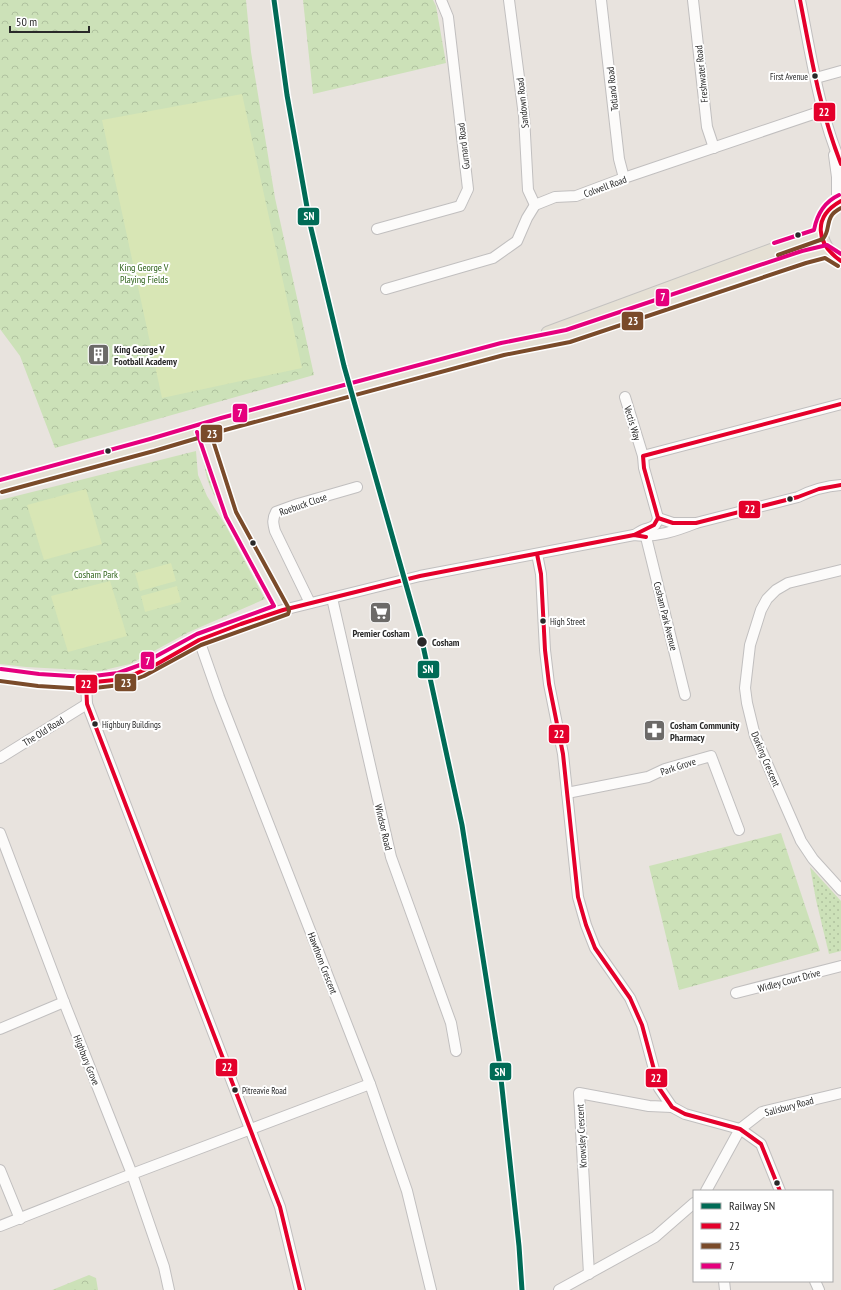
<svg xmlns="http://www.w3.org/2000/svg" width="841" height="1290" font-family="'PT Sans Narrow',sans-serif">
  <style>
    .grass { fill: url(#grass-dots) }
    .park { fill: url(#park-crowns) }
    .pitch { fill: #d8e6b5 }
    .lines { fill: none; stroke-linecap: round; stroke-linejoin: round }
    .minor-casing { stroke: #c1bfbf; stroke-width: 12 }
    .major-casing { stroke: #c4c2c0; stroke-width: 15 }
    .minor { stroke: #fcfbfa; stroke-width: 10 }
    .major { stroke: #e5e0d4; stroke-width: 13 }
    .bus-1-casing { stroke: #fff; stroke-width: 7 }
    .bus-2-casing { stroke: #fff; stroke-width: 7 }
    .bus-3-casing { stroke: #fff; stroke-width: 7 }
    .bus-1 { stroke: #e4002b; stroke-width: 4 }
    .bus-2 { stroke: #7a4b2a; stroke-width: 4 }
    .bus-3 { stroke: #e5007d; stroke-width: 4 }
    .rail-1-casing { stroke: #fff; stroke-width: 8 }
    .rail-1 { stroke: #006b56; stroke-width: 5 }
    .bus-dot { fill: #292929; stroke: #fff; stroke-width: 1.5 }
    .labels { text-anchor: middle; stroke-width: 4; stroke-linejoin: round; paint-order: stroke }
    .bus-label { font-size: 9px; fill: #292929; stroke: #fff; text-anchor: start }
    .street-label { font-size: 10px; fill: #292929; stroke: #fff }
    .park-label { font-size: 10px; fill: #2f631b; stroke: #fff }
    .poi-label { font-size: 10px; font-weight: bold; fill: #292929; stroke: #fff; text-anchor: start }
    .stop-label { font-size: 10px; font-weight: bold; fill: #292929; stroke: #fff; text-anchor: start }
    .line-badge { stroke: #fff; stroke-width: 1.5 }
    .badge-label { font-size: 11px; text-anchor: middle; font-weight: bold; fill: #fff }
  </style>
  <defs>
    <pattern id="grass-dots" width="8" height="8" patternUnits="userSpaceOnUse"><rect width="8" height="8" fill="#cce1b8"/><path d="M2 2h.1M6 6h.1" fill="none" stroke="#afc19e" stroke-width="1.8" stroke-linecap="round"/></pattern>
    <pattern id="park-crowns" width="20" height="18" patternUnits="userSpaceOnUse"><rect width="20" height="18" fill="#cce1b8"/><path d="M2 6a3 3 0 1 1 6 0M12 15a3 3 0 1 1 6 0" fill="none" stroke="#afc19e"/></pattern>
  </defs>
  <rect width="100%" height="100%" fill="#e8e3de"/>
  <g class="grass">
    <path d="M203,448H205L213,477L227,514H226C210,490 204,478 203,448Z"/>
    <path d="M810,867L841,901V951L829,954L816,900Z"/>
  </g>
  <g class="park">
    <path d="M0,0H246L251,52L275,198L314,375L55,448L20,356L0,329Z"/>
    <path d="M303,0H433L436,6L446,63L313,94Z"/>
    <path d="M196,451L198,475L207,496L226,526L265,599L189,632L130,664L100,671L26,667L0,664V500Z"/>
    <path d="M781,833L820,951L679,990L649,866Z"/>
    <path d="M89,1275L96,1278L98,1290H52Z"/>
  </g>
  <g class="pitch">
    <path d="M242,94L302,368L162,398L102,120Z"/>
    <path d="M86,489L102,544L44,560L27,505Z"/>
    <path d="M171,563L176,581L140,591L135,573Z"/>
    <path d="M110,581L127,636L68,652L51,596Z"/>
    <path d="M177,586L181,602L145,612L141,596Z"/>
  </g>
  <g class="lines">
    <defs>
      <g id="minor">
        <path d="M509,0L524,116L528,190L535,205"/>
        <path d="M601,0L619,159L624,178"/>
        <path d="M693,0L707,127L714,148"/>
        <path d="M800,0C811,55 819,112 841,164"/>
        <path d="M816,78L841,71"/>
        <path d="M834,155L837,177V203"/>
        <path d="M377,229L460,206L468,189L448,17L441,0"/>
        <path d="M386,289L493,258L517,241L527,218L535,205L555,197L576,196L624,178L822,111"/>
        <path d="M625,397L643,456L644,468L658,518C656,528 651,527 643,530C640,531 637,534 634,535"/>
        <path d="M643,456L841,404"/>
        <path d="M658,518L673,523H696L798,497C812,490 825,486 841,485"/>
        <path d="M646,537L685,695"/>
        <path d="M537,554L541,574L545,650L549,684L563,754L578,897L586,925L595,948L630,998L642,1025L659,1088L672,1107L685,1114L740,1129L761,1144L780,1191"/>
        <path d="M841,570L788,583L776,590L767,599L761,610L750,645L745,688L747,703L755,736L801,841L813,859L841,890"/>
        <path d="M332,598L391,857L451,1023L456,1051"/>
        <path d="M310,603L275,531C273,523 272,519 276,512L298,504L357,487"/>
        <path d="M199,640L219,697L370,1084L407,1191L431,1290"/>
        <path d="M0,675L38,680L86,683L101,682L119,679L142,671L199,640L269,614L283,610L420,576L634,535C655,538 676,531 696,523"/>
        <path d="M86,683L87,704L280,1207L300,1290"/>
        <path d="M0,758L87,704"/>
        <path d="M567,793L648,777L665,769L711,756L739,830"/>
        <path d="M0,833L64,1002L132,1174L164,1267L169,1290"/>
        <path d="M736,993L841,966"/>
        <path d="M0,1029L64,1002"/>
        <path d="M0,1170L20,1219"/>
        <path d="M706,1191L740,1129L762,1112L841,1093"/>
        <path d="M0,1226L132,1174L370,1084"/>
        <path d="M589,1274L579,1093L649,1106L672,1107"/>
        <path d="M724,1281L725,1290"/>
        <path d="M815,1281L819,1290"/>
        <path d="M559,1290L655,1237L694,1203"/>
      </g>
      <g id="major">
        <path d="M841,201C812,212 816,248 841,261"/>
        <path d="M548,333L778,248L820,234"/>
        <path d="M0,486L152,445L223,424L503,349L568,336L804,257L827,251"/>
      </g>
    </defs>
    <use href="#minor" class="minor-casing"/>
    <use href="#major" class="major-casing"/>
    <use href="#minor" class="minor"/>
    <use href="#major" class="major"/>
    <defs>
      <g id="bus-1">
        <path d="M800,0C811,56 820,111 841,164"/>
        <path d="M841,201C812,217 816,244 841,261"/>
        <path d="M658,518L673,523H696L798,497L819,489L841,485"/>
        <path d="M634,535L654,525L658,518L644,468L643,456L841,404"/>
        <path d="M537,554L541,574L545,650L549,684L563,754L578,897L586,925L595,948L630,998L642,1025L659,1088L672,1107L685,1114L740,1129L761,1144L780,1191"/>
        <path d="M300,1290L280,1207L87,704L86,683L114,680L135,674L157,664L199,640L241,624L283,610L420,576L634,535L646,537"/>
      </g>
      <g id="bus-2">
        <path d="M778,255L823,239C832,228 823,217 841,208"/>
        <path d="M2,492L154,451L225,430L504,355L570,342L806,263L825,258L838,266"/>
        <path d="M0,681L38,686L86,689L120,685L144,676L201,645L288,614L289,611L288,607L236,512L209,428"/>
      </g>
      <g id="bus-3">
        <path d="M774,243L814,230C817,214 824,202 839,195"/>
        <path d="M0,480L150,439L221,418L501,343L566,330L802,251L827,245L841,254"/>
        <path d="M1,669L39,674L86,677L118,673L140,665L197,634L274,606L226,517L197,432"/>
      </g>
    </defs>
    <use href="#bus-1" class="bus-1-casing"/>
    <use href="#bus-2" class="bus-2-casing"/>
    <use href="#bus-3" class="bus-3-casing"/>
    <use href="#bus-1" class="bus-1"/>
    <use href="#bus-2" class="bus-2"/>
    <use href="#bus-3" class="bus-3"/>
    <defs>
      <path id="rail-1" d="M274,0L287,95L310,224L344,366L422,641L462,825L499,1060L519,1246L522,1290"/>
    </defs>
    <use href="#rail-1" class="rail-1-casing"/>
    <use href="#rail-1" class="rail-1"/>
  </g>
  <defs>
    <symbol id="building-square" viewBox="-11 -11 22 22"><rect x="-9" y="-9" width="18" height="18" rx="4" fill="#6c6a68" stroke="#fff"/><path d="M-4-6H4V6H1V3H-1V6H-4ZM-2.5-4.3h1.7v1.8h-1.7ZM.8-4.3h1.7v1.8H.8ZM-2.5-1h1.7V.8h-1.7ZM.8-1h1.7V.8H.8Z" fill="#fff"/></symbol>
    <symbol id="supermarket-square" viewBox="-11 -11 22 22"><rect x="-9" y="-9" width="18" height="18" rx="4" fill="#6c6a68" stroke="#fff"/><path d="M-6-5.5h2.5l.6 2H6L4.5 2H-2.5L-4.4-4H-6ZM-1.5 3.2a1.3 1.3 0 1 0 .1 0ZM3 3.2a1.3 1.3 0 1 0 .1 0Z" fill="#fff"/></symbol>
    <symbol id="pharmacy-square" viewBox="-11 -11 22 22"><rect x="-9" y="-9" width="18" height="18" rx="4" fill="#6c6a68" stroke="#fff"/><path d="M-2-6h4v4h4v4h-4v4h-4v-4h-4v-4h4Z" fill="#fff"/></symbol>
  </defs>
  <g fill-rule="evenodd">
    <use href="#building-square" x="86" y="342" width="25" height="25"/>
    <use href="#supermarket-square" x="368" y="600" width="25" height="25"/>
    <use href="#pharmacy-square" x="642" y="718" width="25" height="25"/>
  </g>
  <g class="bus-dot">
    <circle cx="815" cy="76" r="3.5"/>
    <circle cx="798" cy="235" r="3.5"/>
    <circle cx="108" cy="451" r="3.5"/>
    <circle cx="790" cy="499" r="3.5"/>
    <circle cx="253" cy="543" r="3.5"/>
    <circle cx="543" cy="621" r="3.5"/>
    <circle cx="422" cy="642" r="5.5"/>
    <circle cx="95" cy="724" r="3.5"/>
    <circle cx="235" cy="1090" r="3.5"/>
    <circle cx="777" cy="1183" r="3.5"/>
  </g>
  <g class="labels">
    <g class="bus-label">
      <text x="808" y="80" text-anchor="end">First Avenue</text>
      <text x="550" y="625">High Street</text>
      <text x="102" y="728">Highbury Buildings</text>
      <text x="242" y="1094">Pitreavie Road</text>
    </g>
    <g class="street-label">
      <text transform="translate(701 74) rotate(-96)" y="4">Freshwater Road</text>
      <text transform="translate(612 89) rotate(-96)" y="4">Totland Road</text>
      <text transform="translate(522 103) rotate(-96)" y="4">Sandown Road</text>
      <text transform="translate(463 146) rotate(-97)" y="4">Gurnard Road</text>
      <text transform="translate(605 186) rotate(-20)" y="4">Colwell Road</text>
      <text transform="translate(633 423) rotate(73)" y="4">Vectis Way</text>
      <text transform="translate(303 504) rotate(-19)" y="4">Roebuck Close</text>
      <text transform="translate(666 616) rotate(76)" y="4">Cosham Park Avenue</text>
      <text transform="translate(43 731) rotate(-32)" y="4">The Old Road</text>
      <text transform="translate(766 759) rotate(67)" y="4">Dorking Crescent</text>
      <text transform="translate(678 766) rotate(-18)" y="4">Park Grove</text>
      <text transform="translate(384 827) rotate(77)" y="4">Windsor Road</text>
      <text transform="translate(323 963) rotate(69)" y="4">Hawthorn Crescent</text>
      <text transform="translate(789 980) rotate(-15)" y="4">Widley Court Drive</text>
      <text transform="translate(87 1060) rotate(68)" y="4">Highbury Grove</text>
      <text transform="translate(789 1106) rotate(-15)" y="4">Salisbury Road</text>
      <text transform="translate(581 1136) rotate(-93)" y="4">Knowsley Crescent</text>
    </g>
    <g class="park-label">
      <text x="144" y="271">King George V<tspan x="144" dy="12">Playing Fields</tspan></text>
      <text x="96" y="578">Cosham Park</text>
    </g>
    <g class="poi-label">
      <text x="114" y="353">King George V<tspan x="114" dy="12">Football Academy</tspan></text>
      <text x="381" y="637" text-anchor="middle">Premier Cosham</text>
      <text x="670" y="729">Cosham Community<tspan x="670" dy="12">Pharmacy</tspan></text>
    </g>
    <g class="stop-label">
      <text x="432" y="646">Cosham</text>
    </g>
  </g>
  <g class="line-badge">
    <rect x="813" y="102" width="23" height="20" rx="4" fill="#e4002b"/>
    <rect x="297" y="207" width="23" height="19" rx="4" fill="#006b56"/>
    <rect x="655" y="288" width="15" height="19" rx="4" fill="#e5007d"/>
    <rect x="621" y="311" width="23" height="20" rx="4" fill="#7a4b2a"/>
    <rect x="232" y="403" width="16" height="20" rx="4" fill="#e5007d"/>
    <rect x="200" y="424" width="23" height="19" rx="4" fill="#7a4b2a"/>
    <rect x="738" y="500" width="23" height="19" rx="4" fill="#e4002b"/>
    <rect x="140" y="651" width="15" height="19" rx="4" fill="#e5007d"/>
    <rect x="417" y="660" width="23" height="19" rx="4" fill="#006b56"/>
    <rect x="114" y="673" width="23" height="19" rx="4" fill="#7a4b2a"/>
    <rect x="75" y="674" width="23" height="20" rx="4" fill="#e4002b"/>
    <rect x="548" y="724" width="22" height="20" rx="4" fill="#e4002b"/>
    <rect x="215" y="1058" width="23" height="19" rx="4" fill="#e4002b"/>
    <rect x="489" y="1062" width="23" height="19" rx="4" fill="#006b56"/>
    <rect x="645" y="1068" width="23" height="20" rx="4" fill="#e4002b"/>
  </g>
  <g class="badge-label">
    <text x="824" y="116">22</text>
    <text x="309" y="220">SN</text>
    <text x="663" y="301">7</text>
    <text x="633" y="325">23</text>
    <text x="240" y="417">7</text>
    <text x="212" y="438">23</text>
    <text x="750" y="513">22</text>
    <text x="148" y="665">7</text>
    <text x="428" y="673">SN</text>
    <text x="126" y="687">23</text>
    <text x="86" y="688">22</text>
    <text x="559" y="738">22</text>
    <text x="227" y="1071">22</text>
    <text x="500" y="1076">SN</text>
    <text x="656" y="1082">22</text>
  </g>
  <rect x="693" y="1190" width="140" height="92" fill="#ffffff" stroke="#a9a9a9"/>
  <rect x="701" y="1203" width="20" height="6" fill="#006b56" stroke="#a9a9a9"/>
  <text x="729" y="1210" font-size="12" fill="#292929">Railway SN</text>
  <rect x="701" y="1223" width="20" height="6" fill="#e4002b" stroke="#a9a9a9"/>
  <text x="729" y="1230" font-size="12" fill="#292929">22</text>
  <rect x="701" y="1243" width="20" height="6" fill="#7a4b2a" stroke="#a9a9a9"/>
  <text x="729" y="1250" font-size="12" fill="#292929">23</text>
  <rect x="701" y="1263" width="20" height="6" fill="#e5007d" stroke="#a9a9a9"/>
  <text x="729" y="1270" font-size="12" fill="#292929">7</text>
  <path d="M10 26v6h79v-6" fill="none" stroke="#292929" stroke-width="2"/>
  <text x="16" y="26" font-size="12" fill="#292929" stroke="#ffffff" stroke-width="3" paint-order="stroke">50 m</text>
</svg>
